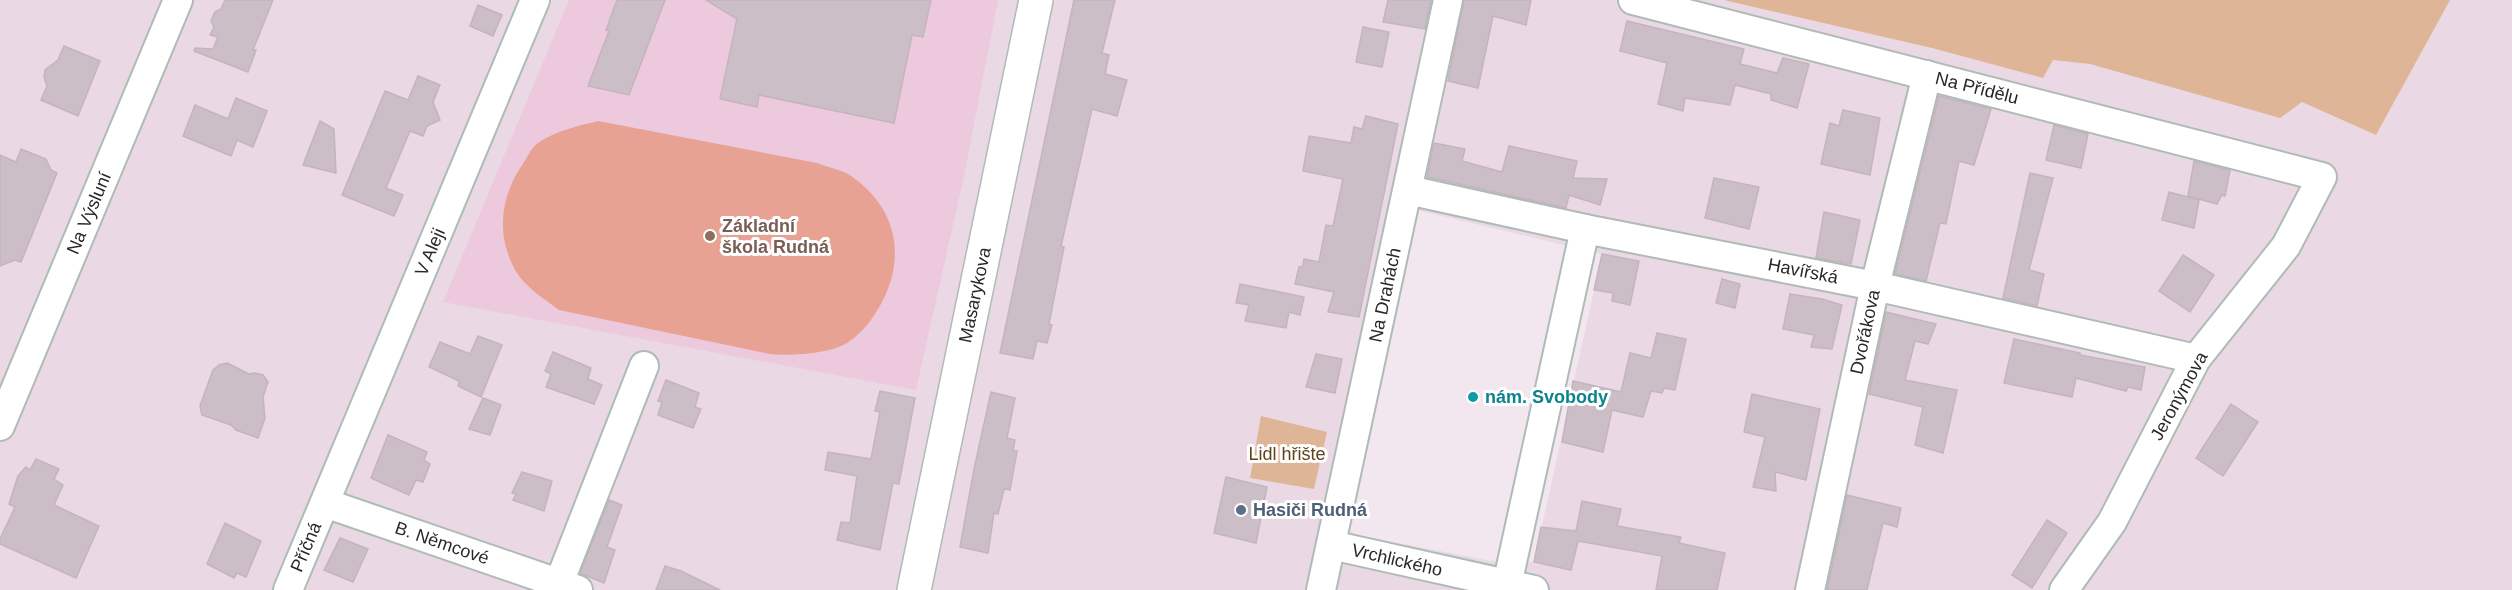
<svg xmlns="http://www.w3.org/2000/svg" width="2512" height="590" font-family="Helvetica,sans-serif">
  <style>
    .education { fill: #ecc9dc }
    .green { fill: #dfb597 }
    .pitch { fill: #e7a293 }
    .plaza { fill: #f2e7ee }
    .building { fill: #ccbec7; stroke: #c5b3be; stroke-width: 1.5 }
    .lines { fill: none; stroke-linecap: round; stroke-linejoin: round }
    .minor-casing { stroke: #aebbb6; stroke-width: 32 }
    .secondary-casing { stroke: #aebbb6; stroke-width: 36 }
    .minor { stroke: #fff; stroke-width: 28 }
    .secondary { stroke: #fff; stroke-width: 33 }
    .education-dot { fill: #8d6e63; stroke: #fff; stroke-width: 2 }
    .culture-dot { fill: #0f9aa8; stroke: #fff; stroke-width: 2 }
    .service-dot { fill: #5c6f8a; stroke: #fff; stroke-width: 2 }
    .labels { text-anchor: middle; stroke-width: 6; stroke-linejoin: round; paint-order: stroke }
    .street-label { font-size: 18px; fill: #282828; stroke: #fff }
    .education-label { font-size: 18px; font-weight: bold; fill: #785e54; stroke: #fff; text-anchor: start }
    .culture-label { font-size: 18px; font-weight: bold; fill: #0d838f; stroke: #fff; text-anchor: start }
    .park-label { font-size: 18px; fill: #61421b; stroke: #fff }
    .service-label { font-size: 18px; font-weight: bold; fill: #4e5e75; stroke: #fff; text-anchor: start }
  </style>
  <rect width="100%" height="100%" fill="#ead9e4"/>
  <path class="education" d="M569,0H998L965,171L916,390L443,302Z"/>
  <g class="green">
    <path d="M1724,0H2450L2376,135L2302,102L2280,118L2090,64L2053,60L2043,78L1932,48Z"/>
    <path d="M1261,416L1327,432L1314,489L1250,478Z"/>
  </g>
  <path class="pitch" d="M598,121L817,163C827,167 839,169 848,174C893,203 907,250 884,298C875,316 864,332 847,343C829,354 790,356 770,354L559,310C544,299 524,286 515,270C495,233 501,195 524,162C528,156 532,147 538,143C555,131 578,126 598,121Z"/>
  <path class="plaza" d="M1417,210L1602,254L1534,562L1502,563L1357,535L1350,531L1349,523Z"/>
  <g class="building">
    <path d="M225,0H273L253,50H256L248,72L194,51L195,48L213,49L218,37L210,35L214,27L211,21L215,12L221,9Z"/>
    <path d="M617,0H665L629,95L588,86L609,31L606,30Z"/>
    <path d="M706,0H931L923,37L912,35L894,123L759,95L757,107L720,99L737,19Z"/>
    <path d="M1074,0H1115L1102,53L1109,55L1105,74L1127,80L1117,116L1092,109L1061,246L1064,247L1049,324L1052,325L1047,343L1037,341L1033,359L1000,353Z"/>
    <path d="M1388,0H1431L1425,29L1383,22Z"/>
    <path d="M1464,0H1531L1526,25L1493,16L1478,88L1448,81Z"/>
    <path d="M478,5L502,15L493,36L470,26Z"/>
    <path d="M1627,21L1744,49L1740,64L1777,73L1783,58L1809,64L1797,108L1771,100V94L1735,85L1730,105L1685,98L1683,111L1658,104L1667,63L1620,51Z"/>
    <path d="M1363,27L1389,32L1382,67L1356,62Z"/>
    <path d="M64,46L100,61L78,116L41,100L47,86L44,77L45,70L58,60Z"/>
    <path d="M418,76L440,85L433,102L440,120L427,126L423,136L410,131L386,188L403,195L394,216L342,195L385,91L408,100Z"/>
    <path d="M1939,96L1991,109L1974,165L1959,161L1946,224L1940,223L1926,281L1895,274Z"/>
    <path d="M236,98L267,111L253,147L237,140L231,156L183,136L195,105L228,119Z"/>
    <path d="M1843,110L1880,118L1870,175L1821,164L1830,123L1839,126Z"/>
    <path d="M1366,116L1398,124L1359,317L1328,312L1334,292L1295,284L1299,267L1303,266L1304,259L1319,262L1326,225L1333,226L1343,179L1303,171L1309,136L1351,143L1354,127L1362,129Z"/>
    <path d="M320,121L334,129L336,173L303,165Z"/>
    <path d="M2054,125L2088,134L2081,168L2046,160Z"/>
    <path d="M1434,143L1465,149L1462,161L1502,172L1509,146L1577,161L1573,178L1607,179L1600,205L1569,195L1566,208L1427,177Z"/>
    <path d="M21,149L46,159L51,170L57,173L21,262L15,260L0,266V155L16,162Z"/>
    <path d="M2194,161L2230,170L2225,196L2222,195L2217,204L2188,196Z"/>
    <path d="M2030,173L2053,178L2029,270L2044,274L2037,306L2003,298Z"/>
    <path d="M1714,178L1759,187L1749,229L1705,218Z"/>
    <path d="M2169,192L2199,200L2194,228L2162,220Z"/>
    <path d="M1824,212L1860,220L1851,264L1816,258Z"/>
    <path d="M1602,254L1639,261L1630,305L1612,301L1613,293L1594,290Z"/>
    <path d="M2183,255L2214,275L2190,312L2159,291Z"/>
    <path d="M1722,279L1740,284L1735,308L1716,303Z"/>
    <path d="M1240,284L1304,297L1300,315L1289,312L1286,328L1245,321L1249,305L1236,303Z"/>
    <path d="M1790,294L1822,299L1842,305L1832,349L1811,347L1814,335L1783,329Z"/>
    <path d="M1886,312L1936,324L1928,344L1915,341L1905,380L1957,390L1943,453L1915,445L1923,407L1869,394Z"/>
    <path d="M1657,333L1686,339L1675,390L1664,388L1662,393L1651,391L1643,417L1612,410L1603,452L1562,442L1573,381L1621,392L1630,353L1651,358Z"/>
    <path d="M478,336L502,345L481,397L458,386L459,381L429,367L440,342L470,354Z"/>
    <path d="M2014,339L2080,353V355L2145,367L2141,390L2128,387L2126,391L2076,378L2072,397L2004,383Z"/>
    <path d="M553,352L591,368L588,379L602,385L594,404L546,387L551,374L545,371Z"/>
    <path d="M1316,354L1342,359L1335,393L1306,387Z"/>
    <path d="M227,363L249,374L255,373L263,375L268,382L263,397L265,418L258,438L236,430L231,425L202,415L200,406L213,370L219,365Z"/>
    <path d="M666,380L699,393L695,407L701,409L693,428L658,415L662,402L658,401Z"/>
    <path d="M880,391L915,398L899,484L893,483L880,550L837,540L841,522L850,523L857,476L825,470L828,452L871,459L880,412L875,411Z"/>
    <path d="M991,392L1015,398L1007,438L1015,440L1013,451H1017L1010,490L1004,489L998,514L994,513L988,553L960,547L974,469Z"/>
    <path d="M1752,394L1820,409L1806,480L1775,472L1776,491L1753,487L1765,437L1744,432Z"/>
    <path d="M483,398L501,405L490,435L469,429Z"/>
    <path d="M2231,404L2258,422L2223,476L2196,458Z"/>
    <path d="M388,435L427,452L424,460L430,464L423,482L416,480L409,495L371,478Z"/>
    <path d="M36,459L59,469L54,479L63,485L54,505L99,526L76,578L0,544V539L15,507L9,504L18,476L26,467L30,470Z"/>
    <path d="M522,472L552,481L544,511L513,500L516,494L512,493Z"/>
    <path d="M1226,477L1267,487L1256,543L1214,533Z"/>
    <path d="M1847,495L1901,508L1897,527L1883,523L1867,590H1827Z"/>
    <path d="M609,500L622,505L607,547L615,550L604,583L580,573Z"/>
    <path d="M1582,501L1621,509L1617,526L1681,537L1679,543L1725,553L1717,590H1656L1662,556L1578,541L1571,570L1534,562L1541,527L1576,531Z"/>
    <path d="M2047,520L2067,533L2032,588L2012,575Z"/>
    <path d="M225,523L261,541L246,577L237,573L234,578L207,564Z"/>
    <path d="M340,538L368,549L353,582L324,570Z"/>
    <path d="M665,566L681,571L720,590H656Z"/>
  </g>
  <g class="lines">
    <defs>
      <g id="minor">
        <path d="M1633,0L2322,177L2286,246L2196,359L2112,522L2064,590"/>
        <path d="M1408,190L1585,229L1875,286L2196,359"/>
        <path d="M0,426L178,0"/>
        <path d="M325,503L578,590"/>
        <path d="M1331,545L1534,590"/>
        <path d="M559,583L644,366"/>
        <path d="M1507,585L1585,229"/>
        <path d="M288,590L535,0"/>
        <path d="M1321,590L1448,0"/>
        <path d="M1810,590L1875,286L1927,75"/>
      </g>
      <path id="secondary" d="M914,590L1036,0"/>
    </defs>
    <use href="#minor" class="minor-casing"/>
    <use href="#secondary" class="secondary-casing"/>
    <use href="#minor" class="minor"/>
    <use href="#secondary" class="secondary"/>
  </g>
  <circle class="education-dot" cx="710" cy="236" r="6"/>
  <circle class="culture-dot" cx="1473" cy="397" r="6"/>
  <circle class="service-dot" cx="1241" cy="510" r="6"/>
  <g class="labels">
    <g class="street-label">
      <text transform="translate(1977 88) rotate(14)" y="6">Na Přídělu</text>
      <text transform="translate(89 213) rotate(-67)" y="6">Na Výsluní</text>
      <text transform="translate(430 252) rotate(-67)" y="6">V Aleji</text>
      <text transform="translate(1803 271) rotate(11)" y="6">Havířská</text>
      <text transform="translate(975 295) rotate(-78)" y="6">Masarykova</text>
      <text transform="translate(1385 295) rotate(-78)" y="6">Na Drahách</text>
      <text transform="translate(1865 332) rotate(-78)" y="6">Dvořákova</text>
      <text transform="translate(2179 396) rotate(-61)" y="6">Jeronýmova</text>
      <text transform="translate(442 543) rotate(19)" y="6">B. Němcové</text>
      <text transform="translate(306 547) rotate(-67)" y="6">Příčná</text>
      <text transform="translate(1397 560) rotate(13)" y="6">Vrchlického</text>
    </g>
    <g class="education-label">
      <text x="722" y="232">Základní<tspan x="722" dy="21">škola Rudná</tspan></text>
    </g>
    <g class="culture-label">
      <text x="1485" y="403">nám. Svobody</text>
    </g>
    <g class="park-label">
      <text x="1287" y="460">Lidl hřište</text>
    </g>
    <g class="service-label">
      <text x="1253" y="516">Hasiči Rudná</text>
    </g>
  </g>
</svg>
